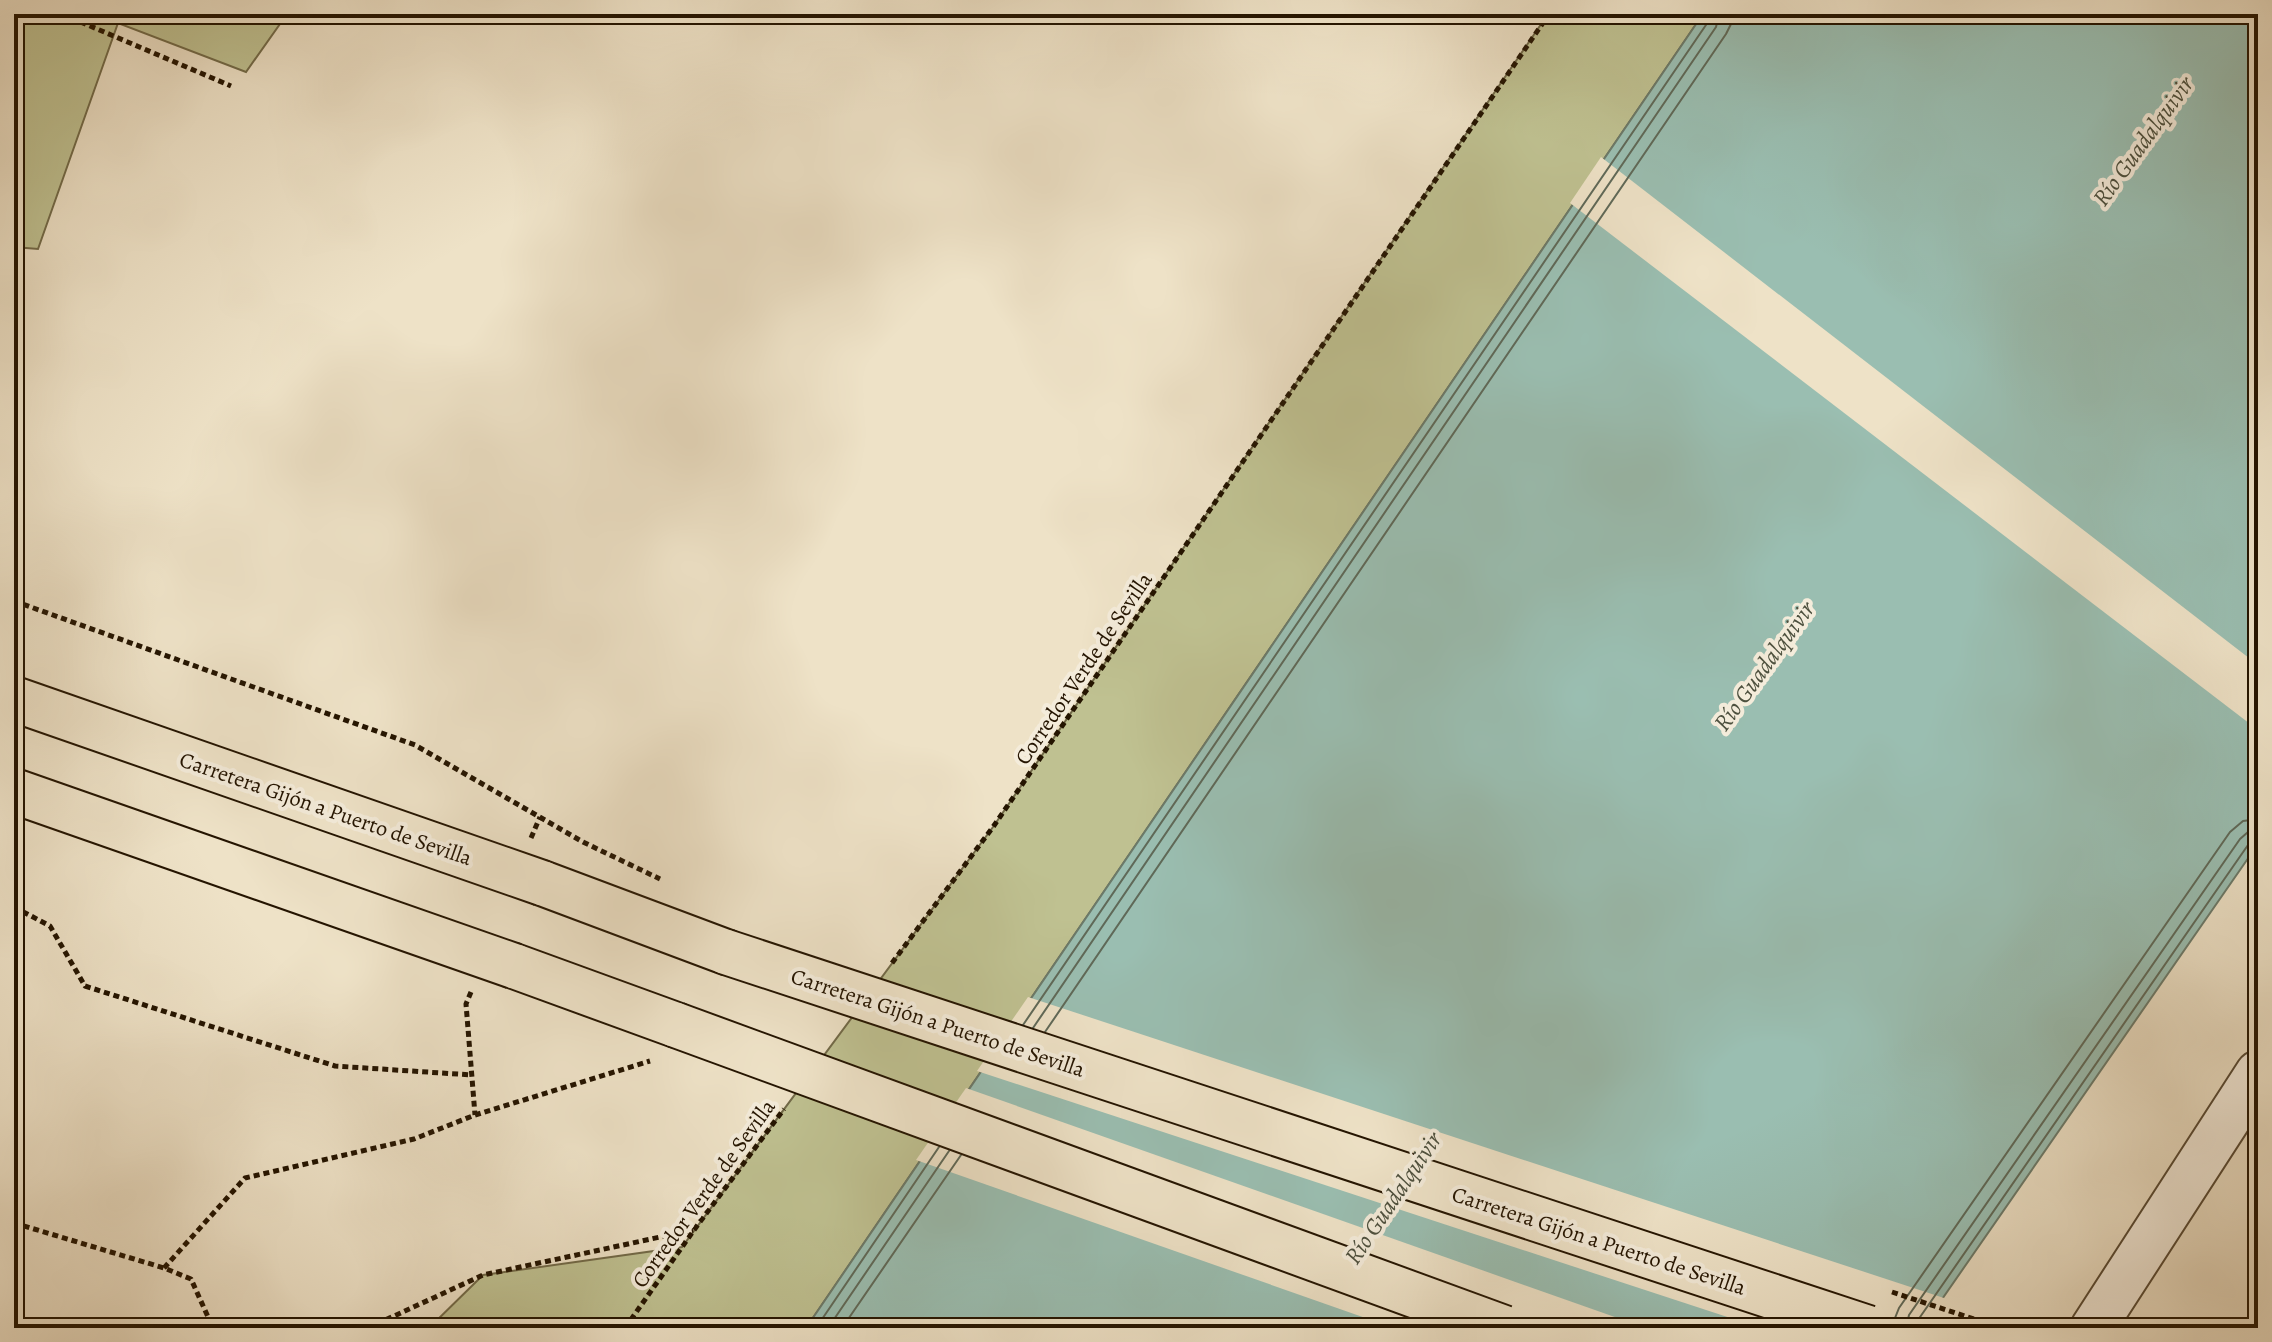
<svg xmlns="http://www.w3.org/2000/svg" width="2272" height="1342" font-family="Alegreya,serif">
  <style>
    .green { fill: #bfc191; stroke: #726a48; stroke-width: 2 }
    .water { fill: #9abeb1; stroke: #6b7a6a; stroke-width: 2 }
    .pier { fill: #eee2c7 }
    .lines { fill: none; stroke-linecap: round; stroke-linejoin: round }
    .shore { stroke: #5f6958; stroke-width: 2 }
    .minor-casing { stroke: #564832; stroke-width: 48 }
    .highway-casing { stroke: #241400; stroke-width: 48 }
    .path { stroke: #241400; stroke-width: 5; stroke-dasharray: 6 4; stroke-linecap: butt }
    .minor { stroke: #f4ecdb; stroke-width: 44 }
    .highway { stroke: #eee2c7; stroke-width: 44 }
    .highway-bridge-casing { stroke: #241400; stroke-width: 48; stroke-linecap: butt }
    .path-bridge { stroke: #241400; stroke-width: 5; stroke-dasharray: 6 4; stroke-linecap: butt }
    .highway-bridge { stroke: #eee2c7; stroke-width: 44 }
    .labels { text-anchor: middle; stroke-width: 8; stroke-linejoin: round; paint-order: stroke }
    .street-label { font-size: 22px; fill: #241400; stroke: #f4ecdb }
    .water-label { font-size: 24px; font-style: italic; fill: #4d503e; stroke: #f4ecdb }
  </style>
  <rect width="100%" height="100%" fill="#eee2c7"/>
  <filter id="stains"><feTurbulence type="fractalNoise" baseFrequency=".0025" numOctaves="4"/><feColorMatrix values="0 0 0 0 .2 0 0 0 0 .09 0 0 0 0 .02 0 0 0 .5 -.17"/></filter>
  <radialGradient id="worn" r=".72"><stop offset=".6" stop-color="#630" stop-opacity="0"/><stop offset="1" stop-color="#630" stop-opacity=".3"/></radialGradient>
  <g class="green">
    <path d="M14,14H287L246,72L118,23L38,249L14,247Z"/>
    <path d="M1548,14H1703L806,1328H429L483,1275L682,1247L993,827Z"/>
  </g>
  <path class="water" d="M1703,14H2258V844L1922,1328H806Z"/>
  <g class="pier">
    <path d="M1601,157L2258,665V730L1570,203Z"/>
    <path d="M1028,997L1947,1299L1927,1328H1761L977,1071Z"/>
    <path d="M966,1088L1646,1328H1394L916,1160Z"/>
  </g>
  <g class="lines">
    <g class="shore">
      <path d="M1023,1025L1708,22L1709,14"/>
      <path d="M1033,1028L1716,27L1719,14"/>
      <path d="M1045,1032L1726,34L1731,24V14"/>
      <path d="M816,1328L939,1147"/>
      <path d="M828,1328L949,1151"/>
      <path d="M842,1328L961,1155"/>
      <path d="M1894,1328L1895,1318L1899,1308L2230,832L2243,821L2258,819"/>
      <path d="M1906,1328L1909,1315L2240,839L2248,832L2258,831"/>
      <path d="M1916,1328L1918,1320L2248,845L2252,841H2258"/>
    </g>
    <defs>
      <path id="minor" d="M2093,1328L2258,1073"/>
      <g id="highway">
        <path d="M542,883L726,952"/>
        <path d="M514,966L676,1025"/>
      </g>
    </defs>
    <use href="#minor" class="minor-casing"/>
    <use href="#highway" class="highway-casing"/>
    <g class="path">
      <path d="M62,14L231,86"/>
      <path d="M14,601L415,745L583,842L660,879"/>
      <path d="M531,838L540,817"/>
      <path d="M14,907L50,926L85,986L335,1066L472,1075"/>
      <path d="M892,963L993,827L1549,14"/>
      <path d="M471,992L466,1004L475,1115"/>
      <path d="M14,1223L164,1268L191,1279L213,1328"/>
      <path d="M164,1268L245,1178L414,1139L475,1115L650,1061"/>
      <path d="M368,1328L483,1275L693,1230"/>
      <path d="M625,1328L694,1230L784,1109"/>
    </g>
    <use href="#minor" class="minor"/>
    <use href="#highway" class="highway"/>
    <defs>
      <g id="highway-bridge">
        <path d="M14,699L542,883"/>
        <path d="M14,791L514,966"/>
        <path d="M726,952L1868,1328"/>
        <path d="M676,1025L1504,1328"/>
      </g>
    </defs>
    <use href="#highway-bridge" class="highway-bridge-casing"/>
    <path class="path-bridge" d="M1892,1292L2001,1328"/>
    <use href="#highway-bridge" class="highway-bridge"/>
  </g>
  <g class="labels">
    <g class="street-label">
      <text transform="translate(1083 668) rotate(-56)" y="8">Corredor Verde de Sevilla</text>
      <text transform="translate(326 808) rotate(19)" y="8">Carretera Gijón a Puerto de Sevilla</text>
      <text transform="translate(938 1022) rotate(18)" y="8">Carretera Gijón a Puerto de Sevilla</text>
      <text transform="translate(703 1193) rotate(-54)" y="8">Corredor Verde de Sevilla</text>
      <text transform="translate(1599 1240) rotate(18)" y="8">Carretera Gijón a Puerto de Sevilla</text>
    </g>
    <g class="water-label">
      <text transform="translate(2143 141) rotate(-54)" y="8">Río Guadalquivir</text>
      <text transform="translate(1764 666) rotate(-54)" y="8">Río Guadalquivir</text>
      <text transform="translate(1393 1198) rotate(-56)" y="8">Río Guadalquivir</text>
    </g>
  </g>
  <rect width="2272" height="1342" fill="none" stroke="#eee2c7" stroke-width="48"/>
  <rect x="16" y="16" width="2240" height="1310" fill="none" stroke="#241400" stroke-width="4"/>
  <rect x="24" y="24" width="2224" height="1294" fill="none" stroke="#241400" stroke-width="2"/>
  <rect width="100%" height="100%" filter="url(#stains)"/>
  <rect width="100%" height="100%" fill="url(#worn)"/>
</svg>
